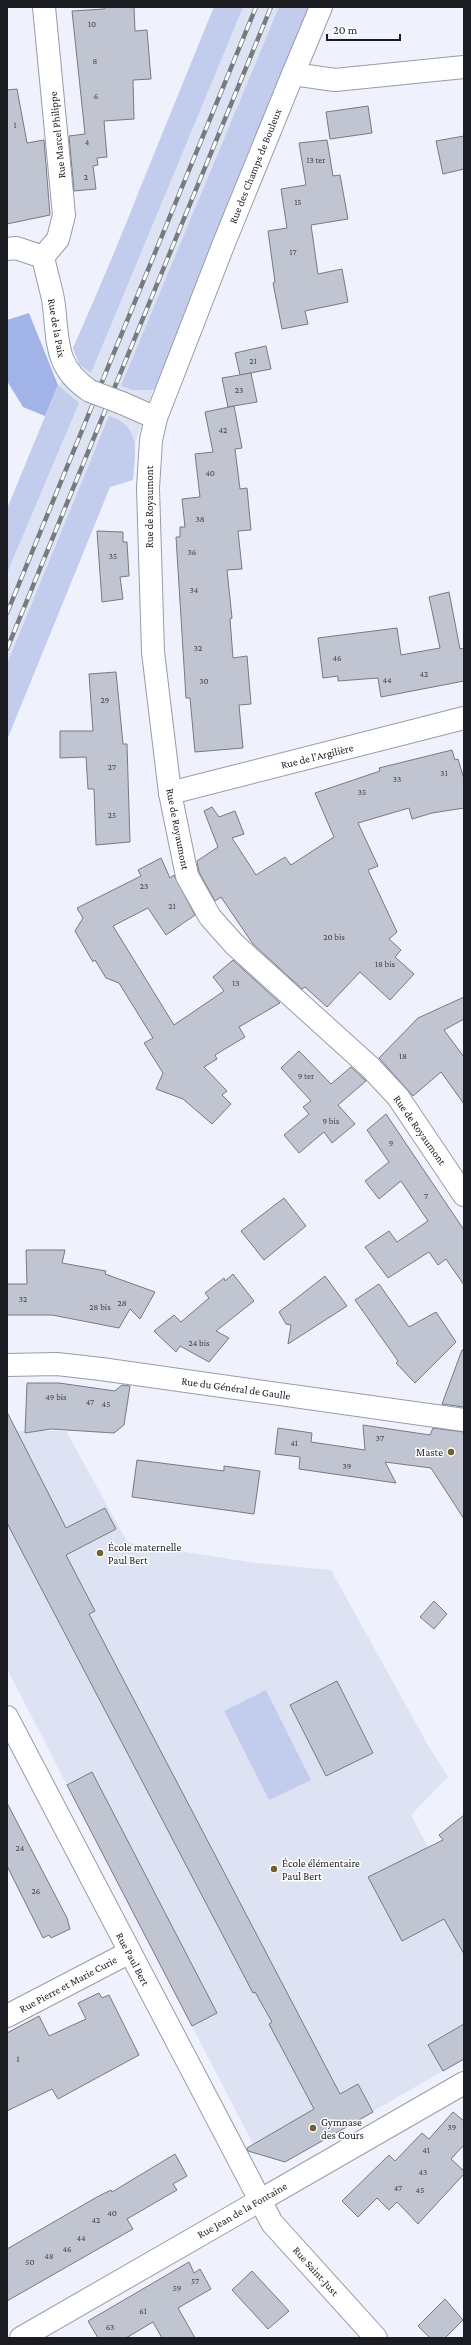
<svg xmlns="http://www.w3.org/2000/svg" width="471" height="2345" font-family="'Crimson Pro',serif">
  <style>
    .built { fill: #dde3f2 }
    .green { fill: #c2cded }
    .forest { fill: #a2b4e7 }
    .building { fill: #c0c5d1; stroke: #757a85 }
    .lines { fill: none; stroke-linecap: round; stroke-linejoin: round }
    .street-casing { stroke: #979ca8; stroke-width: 24 }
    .street { stroke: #fff; stroke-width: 22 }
    .rail-casing { stroke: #787a82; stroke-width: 4.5 }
    .rail { stroke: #fff; stroke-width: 3; stroke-dasharray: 9; stroke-linecap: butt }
    .street-bridge-casing { stroke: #979ca8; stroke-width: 24; stroke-linecap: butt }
    .street-bridge { stroke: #fff; stroke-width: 22 }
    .poi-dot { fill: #72602e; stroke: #fff; stroke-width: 1.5 }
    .labels { text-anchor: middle; stroke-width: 3; stroke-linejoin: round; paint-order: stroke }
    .number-label { font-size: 9px; fill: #44464d }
    .street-label { font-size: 11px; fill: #1b1c21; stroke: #fff }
    .poi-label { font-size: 11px; fill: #1b1c21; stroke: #fff; text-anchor: start }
  </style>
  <rect width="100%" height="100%" fill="#eff2fd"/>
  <g class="built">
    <path d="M214,7H309L200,271L164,378L153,390L136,441L133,480L110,487L7,739V509L58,385L79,364L73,348L113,258L141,184Z"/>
    <path d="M7,1431H66L128,1543L256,1563L331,1570L429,1747L448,1777L411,1815L464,1916V2059L285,2162L259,2154L253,2144L7,1669Z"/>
  </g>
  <g class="green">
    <path d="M214,7H243L91,373L79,364L73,348C123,236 167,121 214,7Z"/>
    <path d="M279,7H309L209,249L164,378L153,390H132L121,386Z"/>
    <path d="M58,385L79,403L7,573V509Z"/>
    <path d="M109,416C142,426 135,453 133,480L110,487L7,740V664Z"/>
    <path d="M266,1690L311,1780L269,1800L224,1711Z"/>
  </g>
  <path class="forest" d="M29,313L58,385L45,416L23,407L7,381V320Z"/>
  <g class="building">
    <path d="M105,7H134L135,31L147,30L151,79L133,80L134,119L104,121L107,157L97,158L98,165L93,166L96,189L74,191L69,136L85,134L72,11L104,9Z"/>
    <path d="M17,89L27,143L44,140L50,215L7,224V90Z"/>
    <path d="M368,106L372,133L330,139L326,112Z"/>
    <path d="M464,136V169L443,174L436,141Z"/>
    <path d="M327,140L333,176L340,175L348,219L311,225L318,274L342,269L348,302L305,311L308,324L282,329L273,283L275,282L268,231L287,228L281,189L306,185L299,143Z"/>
    <path d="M266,346L271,369L240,375L235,353Z"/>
    <path d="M251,373L257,402L228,407L222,378Z"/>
    <path d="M234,406L242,448L235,449L240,489L247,488L251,530L238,531L242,569L227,570L232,618L230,619L233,658L247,656L251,704L239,705L243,748L195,752L190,698H186L176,537H180V527H185L182,499L200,497L195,454L213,452L205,412Z"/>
    <path d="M97,531L123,532V542H127L129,576L120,577L123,599L102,602Z"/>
    <path d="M449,592L460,649L464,648V681L381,697L378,678L338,681V676L323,678L318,638L397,628L401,655L440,648L429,597Z"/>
    <path d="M116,672L123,744H127L130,842L96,845L94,789H88L86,757L60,758V731H93L89,674Z"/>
    <path d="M452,750L455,760L458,759L464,779V808L432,813L412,819L409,808L358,823L378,866L368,870L397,932L389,939L401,950L395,957L414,974L390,1000L360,972L327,1007L305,987L302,989L253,944L221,897L215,901L199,872L197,861L218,847L204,811L212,807L219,817L235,811L244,834L232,838L256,875L285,857L291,865L334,837L315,793L380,771L379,768Z"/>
    <path d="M161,858L170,878L174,875L195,915L166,935L148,908L113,926L174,1025L224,991L213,977L233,960L280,1003L239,1027L245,1037L215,1055L217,1059L204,1067L227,1091L222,1095L231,1104L212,1124L183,1099L156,1089L163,1073L144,1043L153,1038L119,983L106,978L95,960L93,962L75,931L83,918L77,908L141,876L138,870Z"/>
    <path d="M464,997V1019L444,1030L464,1057V1104L441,1072L413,1096L379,1058L418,1018Z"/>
    <path d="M299,1051L331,1084L351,1067L366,1081L338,1105L355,1124L332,1143L324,1132L299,1153L284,1135L309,1114L303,1107L311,1101L281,1068Z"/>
    <path d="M386,1114L464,1230V1285L446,1259L438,1265L429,1252L388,1278L365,1247L389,1231L397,1242L428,1221L401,1181L379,1199L365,1181L389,1162L367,1130Z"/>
    <path d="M284,1198L306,1226L264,1260L241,1231Z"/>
    <path d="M26,1250H65L62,1263L106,1271L105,1274L155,1292L140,1319L130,1309L119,1328L52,1315H7V1284H27Z"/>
    <path d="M233,1274L254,1301L216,1331L229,1338L209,1362L180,1346L176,1352L154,1331L174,1315L181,1322L209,1298L205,1293L224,1278L225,1281Z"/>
    <path d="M325,1276L347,1306L288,1344L291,1325L286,1324L279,1312Z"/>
    <path d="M379,1284L409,1327L436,1312L456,1342L415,1383L396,1363L398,1361L355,1300Z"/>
    <path d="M462,1350H464V1407L442,1404Z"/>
    <path d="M27,1383H59L115,1391L122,1385L130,1386L124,1425L114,1433L51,1429L25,1433Z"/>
    <path d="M7,1412L66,1528L105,1508L116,1529L66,1555L95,1611L89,1614L340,2094L358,2084L373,2112L285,2162L248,2151L247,2148L314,2109L269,2024L272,2022L255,1992L253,1993L7,1523Z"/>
    <path d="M363,1425L430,1435L433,1428L464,1432V1519L431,1468L385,1462L396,1483L299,1469L300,1457L275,1454L278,1428L312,1433L311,1442L365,1450Z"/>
    <path d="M137,1460L224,1471V1466L260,1471L254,1514L132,1497Z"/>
    <path d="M434,1601L447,1614L434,1629L420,1617Z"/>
    <path d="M337,1681L373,1753L326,1776L290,1705Z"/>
    <path d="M92,1772L217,2013L192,2026L67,1785Z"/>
    <path d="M7,1803L67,1918L70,1929L51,1938L49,1935L43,1938L7,1866Z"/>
    <path d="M464,1815V1954L444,1919L402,1941L368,1877L443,1840L439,1835Z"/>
    <path d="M99,1993L102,1998L109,1995L139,2055L58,2099L52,2089L7,2111V2033L39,2016L49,2036L86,2019L78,2003Z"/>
    <path d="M464,2024V2059L443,2071L428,2045Z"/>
    <path d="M453,2112L464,2121V2145L451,2159L464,2171V2174L418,2224L397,2202L389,2210L377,2198L358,2217L342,2201L389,2155L395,2161L422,2133L429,2139Z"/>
    <path d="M175,2154L187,2176L173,2184L177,2190L127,2219L133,2229L7,2301V2249L97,2197L111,2190L112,2192Z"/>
    <path d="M189,2262L194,2273L200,2269L211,2289L178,2308L195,2338H162L153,2322L126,2338H98L88,2321Z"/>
    <path d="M252,2271L289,2311L268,2329L232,2290Z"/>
    <path d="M445,2299L463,2320L445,2338H430L418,2326Z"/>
  </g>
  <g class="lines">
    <defs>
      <g id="street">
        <path d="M293,74L321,7"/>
        <path d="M7,249L16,248L43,257C46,271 50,285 53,299C59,338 52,366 90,391"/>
        <path d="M43,257L58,239L64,215L44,7"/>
        <path d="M122,403L156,418L151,440L148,488L153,652L170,793L187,876L210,917L234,944L370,1067L398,1097L464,1195"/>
        <path d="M156,418L224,243L293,74L335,80L464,67"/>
        <path d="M170,793L464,718"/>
        <path d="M7,1365L57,1364L101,1369L464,1420"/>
        <path d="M7,1717L272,2223L376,2338"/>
        <path d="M7,2016L130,1952"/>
        <path d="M21,2338L464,2083"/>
      </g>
    </defs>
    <use href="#street" class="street-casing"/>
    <use href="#street" class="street"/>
    <defs>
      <g id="rail">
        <path d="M7,613L256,7"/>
        <path d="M7,649L271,7"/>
      </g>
    </defs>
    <use href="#rail" class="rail-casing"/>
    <use href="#rail" class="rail"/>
    <defs>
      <path id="street-bridge" d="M90,391L122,403"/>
    </defs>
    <use href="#street-bridge" class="street-bridge-casing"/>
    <use href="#street-bridge" class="street-bridge"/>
  </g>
  <g class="poi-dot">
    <circle cx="451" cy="1452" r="4"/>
    <circle cx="100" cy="1553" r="4"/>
    <circle cx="274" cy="1869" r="4"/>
    <circle cx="313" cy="2128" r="4"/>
  </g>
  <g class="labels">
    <g class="number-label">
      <text x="92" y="27">10</text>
      <text x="95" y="64">8</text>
      <text x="96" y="99">6</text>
      <text x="15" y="128">1</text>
      <text x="87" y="145">4</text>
      <text x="316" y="163">13 ter</text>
      <text x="86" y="180">2</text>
      <text x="298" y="205">15</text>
      <text x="293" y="255">17</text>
      <text x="253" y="364">21</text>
      <text x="239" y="393">23</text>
      <text x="223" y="433">42</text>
      <text x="210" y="476">40</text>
      <text x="200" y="522">38</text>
      <text x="192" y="555">36</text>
      <text x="113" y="559">35</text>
      <text x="194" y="593">34</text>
      <text x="198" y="651">32</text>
      <text x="337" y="661">46</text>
      <text x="424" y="677">42</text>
      <text x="387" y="683">44</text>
      <text x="204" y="684">30</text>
      <text x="105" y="703">29</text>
      <text x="112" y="770">27</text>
      <text x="444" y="776">31</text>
      <text x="397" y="782">33</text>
      <text x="362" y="795">35</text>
      <text x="112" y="818">25</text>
      <text x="144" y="889">23</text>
      <text x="172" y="909">21</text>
      <text x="334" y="940">20 bis</text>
      <text x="385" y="967">18 bis</text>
      <text x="236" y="986">13</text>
      <text x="403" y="1059">18</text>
      <text x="306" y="1079">9 ter</text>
      <text x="331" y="1124">9 bis</text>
      <text x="391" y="1146">9</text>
      <text x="426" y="1199">7</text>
      <text x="23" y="1302">32</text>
      <text x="122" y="1306">28</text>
      <text x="100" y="1310">28 bis</text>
      <text x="199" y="1346">24 bis</text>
      <text x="56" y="1400">49 bis</text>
      <text x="90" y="1405">47</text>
      <text x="106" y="1407">45</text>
      <text x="380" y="1441">37</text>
      <text x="294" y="1446">41</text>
      <text x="347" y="1469">39</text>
      <text x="20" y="1851">24</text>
      <text x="36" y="1894">26</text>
      <text x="18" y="2062">1</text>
      <text x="452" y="2130">39</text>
      <text x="426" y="2153">41</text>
      <text x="423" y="2175">43</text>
      <text x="398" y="2191">47</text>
      <text x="420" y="2193">45</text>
      <text x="112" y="2216">40</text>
      <text x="96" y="2223">42</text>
      <text x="81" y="2241">44</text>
      <text x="67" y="2252">46</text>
      <text x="49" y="2259">48</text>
      <text x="30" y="2265">50</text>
      <text x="195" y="2284">57</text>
      <text x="177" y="2291">59</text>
      <text x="143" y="2314">61</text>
      <text x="110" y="2330">63</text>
    </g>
    <g class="street-label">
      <text transform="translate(57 135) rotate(-96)" y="4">Rue Marcel Philippe</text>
      <text transform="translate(255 166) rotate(-68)" y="4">Rue des Champs de Bouleux</text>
      <text transform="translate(57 328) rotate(80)" y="4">Rue de la Paix</text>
      <text transform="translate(149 507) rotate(-90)" y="4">Rue de Royaumont</text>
      <text transform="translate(317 756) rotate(-14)" y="4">Rue de l'Argilière</text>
      <text transform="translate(178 829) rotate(79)" y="4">Rue de Royaumont</text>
      <text transform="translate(420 1130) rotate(55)" y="4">Rue de Royaumont</text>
      <text transform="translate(236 1388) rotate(8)" y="4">Rue du Général de Gaulle</text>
      <text transform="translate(133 1959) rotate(62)" y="4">Rue Paul Bert</text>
      <text transform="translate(68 1984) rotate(-28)" y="4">Rue Pierre et Marie Curie</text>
      <text transform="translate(242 2210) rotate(-30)" y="4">Rue Jean de la Fontaine</text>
      <text transform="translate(316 2271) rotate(48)" y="4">Rue Saint-Just</text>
    </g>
    <g class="poi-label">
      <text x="443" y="1456" text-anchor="end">Maste</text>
      <text x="108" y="1551">École maternelle<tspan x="108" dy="13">Paul Bert</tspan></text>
      <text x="282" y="1867">École élémentaire<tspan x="282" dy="13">Paul Bert</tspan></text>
      <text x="321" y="2126">Gymnase<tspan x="321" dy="13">des Cours</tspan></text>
    </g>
  </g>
  <rect width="471" height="2345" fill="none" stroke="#1b1c21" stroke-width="16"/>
  <path d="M327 34v6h73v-6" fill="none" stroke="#1b1c21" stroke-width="2"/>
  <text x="333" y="34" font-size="12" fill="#1b1c21" stroke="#ffffff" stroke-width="3" paint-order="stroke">20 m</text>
</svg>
